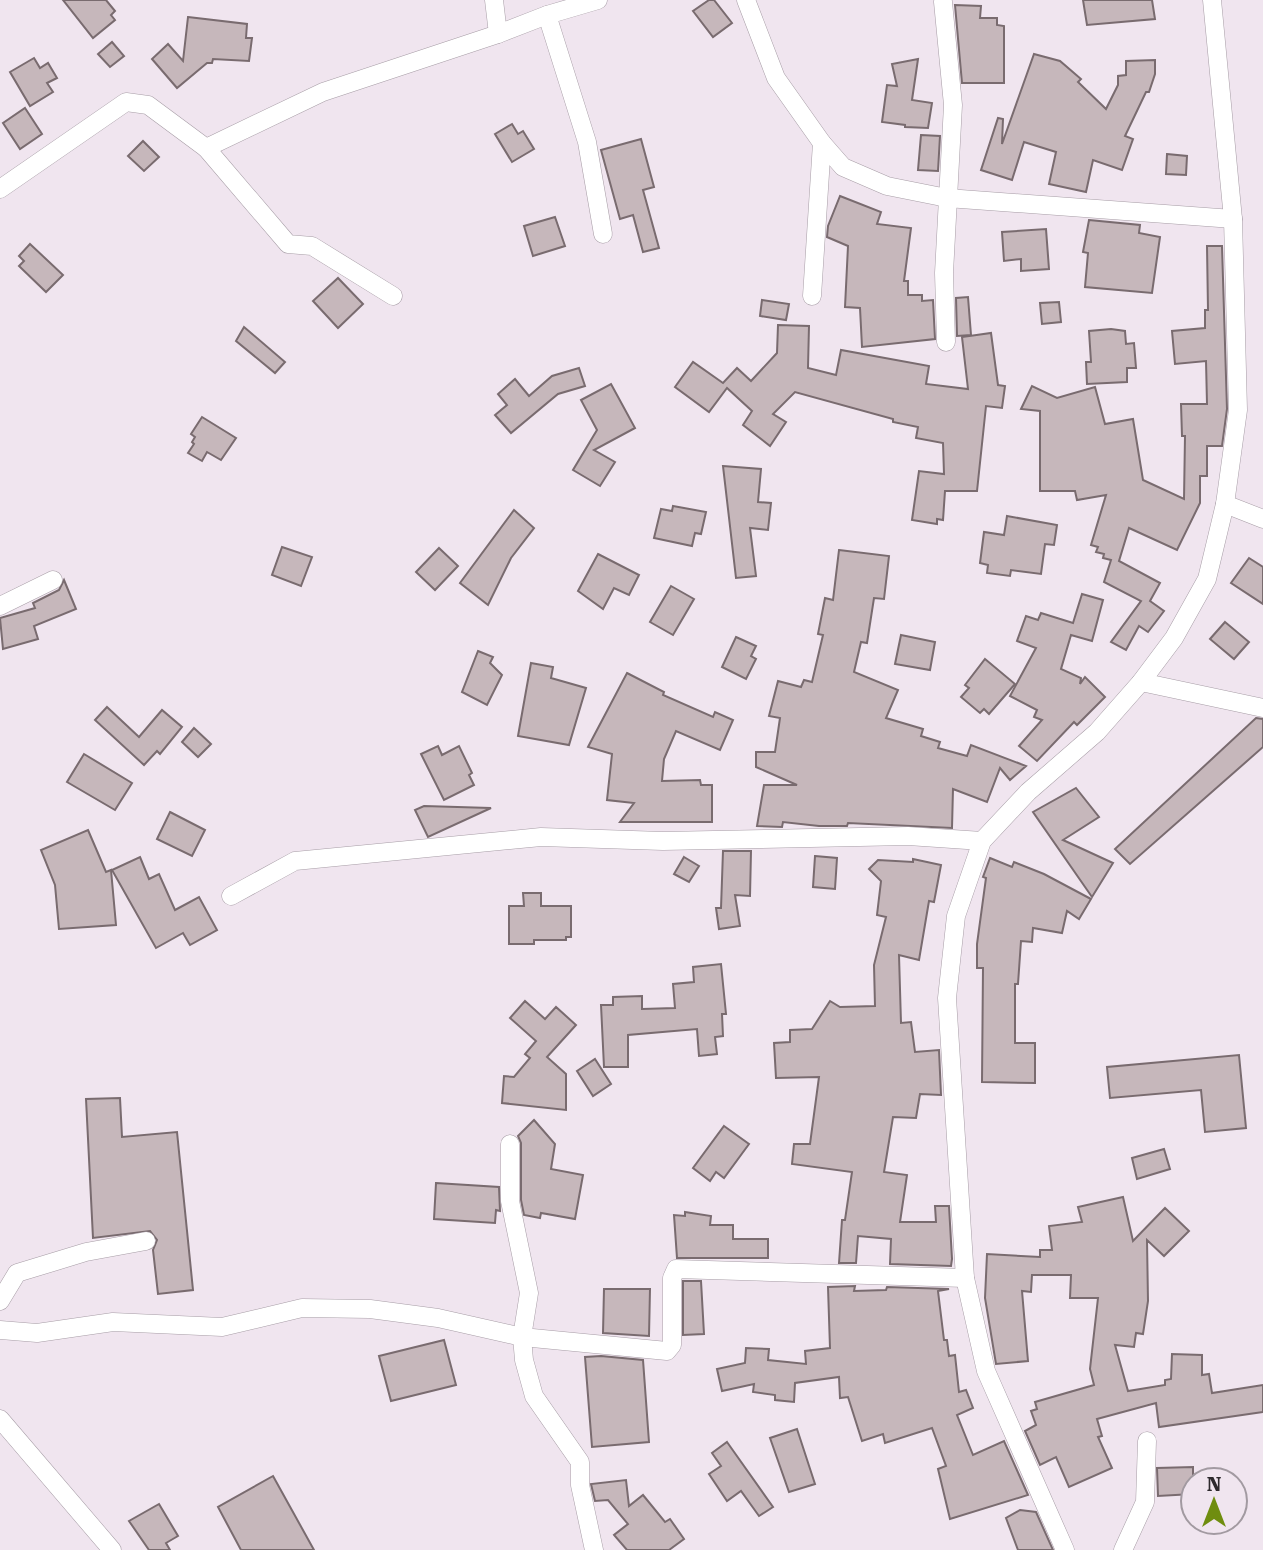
<svg xmlns="http://www.w3.org/2000/svg" width="1263" height="1550" font-family="'Roboto Serif',serif">
  <style>
    .building { fill: #c6b7bb; stroke: #796b6f; stroke-width: 2 }
    .lines { fill: none; stroke-linecap: round; stroke-linejoin: round }
    .minor-casing { stroke: #a79da6; stroke-width: 19 }
    .minor { stroke: #fff; stroke-width: 18 }
  </style>
  <rect width="100%" height="100%" fill="#f0e5ef"/>
  <g class="building">
    <path d="M63,0H106L115,11L111,15L115,20L93,38Z"/>
    <path d="M709,0H714L732,23L713,37L693,11Z"/>
    <path d="M1083,0H1152L1155,19L1087,25Z"/>
    <path d="M955,5L981,6L980,18H997V25L1004,26V83H962Z"/>
    <path d="M188,17L247,24L246,38H252L249,61L213,59L212,63H207L177,88L152,59L168,44L183,61Z"/>
    <path d="M112,42L124,56L110,67L98,54Z"/>
    <path d="M1034,54L1060,61L1081,79L1078,82L1106,109L1118,85V76L1126,75V61L1155,60V74L1149,92H1146L1125,136L1133,139L1122,170L1093,160L1086,192L1049,184L1056,152L1024,142L1012,180L981,170L998,118L1003,119L1002,144Z"/>
    <path d="M34,58L40,68L48,63L57,78L47,83L53,92L30,106L10,72Z"/>
    <path d="M918,59L912,100L932,103L928,128L905,127V125L882,122L887,85L897,86L892,64Z"/>
    <path d="M25,108L42,134L20,149L3,123Z"/>
    <path d="M512,124L518,134L523,131L534,149L512,162L495,134Z"/>
    <path d="M921,135L940,136L938,171L918,170Z"/>
    <path d="M641,139L654,187L643,190L659,248L643,252L633,215L620,219L601,150Z"/>
    <path d="M143,141L159,157L144,171L128,156Z"/>
    <path d="M1167,154L1187,156L1186,175L1166,174Z"/>
    <path d="M840,196L881,212L877,224L911,228L904,281H908V295H922V301L933,300L935,339L862,347L860,308L845,307L848,246L827,237L828,226Z"/>
    <path d="M555,217L565,246L533,256L524,226Z"/>
    <path d="M1089,220L1140,225L1139,233L1160,237L1152,293L1085,287L1088,253L1083,252Z"/>
    <path d="M1046,229L1049,269L1021,271V259L1004,261L1002,232Z"/>
    <path d="M30,244L63,275L46,292L19,266L24,261L19,256Z"/>
    <path d="M1207,246H1222L1227,409L1222,446H1207V476H1200V503L1177,550L1129,528L1119,561L1160,583L1150,601L1164,611L1148,632L1139,626L1126,650L1111,642L1141,601L1104,582L1111,560L1103,558L1104,554L1096,552L1098,547L1091,545L1106,495L1077,500L1075,491H1040V411L1021,409L1032,386L1057,398L1095,387L1105,424L1133,419L1143,480L1184,499L1185,436H1182L1181,404H1207L1206,361L1175,364L1172,331L1205,328V310H1208Z"/>
    <path d="M338,278L363,304L338,328L313,301Z"/>
    <path d="M968,297L971,335L957,336L956,298Z"/>
    <path d="M762,300L789,304L786,320L760,316Z"/>
    <path d="M1059,302L1061,322L1042,324L1040,303Z"/>
    <path d="M778,325L809,326L808,368L836,375L841,350L929,366L926,384L968,389L962,337L991,333L998,385L1005,386L1002,408L986,406L977,491H945L943,520L937,519V524L912,520L919,471L944,474L943,443L916,438L918,427L893,422V419L795,392L773,414L786,422L770,446L743,425L752,411L727,388L709,412L675,387L693,362L723,383L737,368L751,381L777,353Z"/>
    <path d="M244,327L285,362L275,373L236,341Z"/>
    <path d="M1111,329L1125,331L1126,344L1134,343L1136,368H1127V382L1087,384L1086,362H1091L1089,331Z"/>
    <path d="M579,368L585,386L558,394L511,433L495,415L507,405L498,394L515,379L529,396L552,376Z"/>
    <path d="M611,384L635,428L594,450L615,462L600,486L573,470L597,430L581,400Z"/>
    <path d="M202,417L236,438L221,460L207,452L202,461L188,453L194,444L192,442L195,437L191,434Z"/>
    <path d="M723,466L761,469L758,502L771,503L768,530L750,528L756,576L736,578Z"/>
    <path d="M673,506L706,512L701,534L695,533L692,546L654,538L661,509L672,511Z"/>
    <path d="M514,510L534,528L511,558L488,605L460,583Z"/>
    <path d="M1007,516L1057,525L1054,545L1045,544L1041,574L1011,570L1010,576L987,573L988,565L980,563L984,532L1004,535Z"/>
    <path d="M282,547L312,557L301,586L272,575Z"/>
    <path d="M439,548L458,566L435,590L416,572Z"/>
    <path d="M839,550L889,556L884,599L874,598L867,643L861,642L854,672L898,690L886,718L923,729L921,736L940,742L938,748L967,756L971,745L1026,766L1010,780L1000,768L987,802L953,789L952,828L848,823L847,826H819L783,822L782,827L757,826L764,785H797L756,767V752H775L780,718L769,716L778,681L801,687L804,680L812,682L823,635L818,634L825,598L833,600Z"/>
    <path d="M598,554L639,575L629,595L614,588L603,609L578,591Z"/>
    <path d="M1249,558L1263,567V604L1231,583Z"/>
    <path d="M64,580L76,609L34,626L38,639L3,649L0,618L35,608L33,603L59,590Z"/>
    <path d="M671,586L694,599L673,635L650,622Z"/>
    <path d="M1082,594L1103,600L1092,641L1071,635L1061,669L1081,678L1080,684L1085,677L1105,697L1077,725L1074,722L1037,761L1019,746L1042,720L1034,717L1037,710L1010,696L1036,648L1017,641L1026,616L1038,620L1041,613L1073,623Z"/>
    <path d="M1225,622L1249,642L1234,659L1210,639Z"/>
    <path d="M901,635L935,642L930,670L895,664Z"/>
    <path d="M736,637L756,646L751,656L756,659L746,679L722,667Z"/>
    <path d="M478,651L493,657L490,663L502,675L487,705L462,692Z"/>
    <path d="M985,659L1015,684L989,714L984,709L980,713L961,697L969,688L965,685Z"/>
    <path d="M531,663L553,667L551,678L586,688L569,745L518,736Z"/>
    <path d="M627,673L664,692L663,695L713,717L715,712L733,720L720,750L676,731L664,759L662,781L700,780L701,785H712V822H620L634,803L607,800L612,754L588,747Z"/>
    <path d="M107,707L139,737L162,710L182,727L160,754L157,751L144,765L95,720Z"/>
    <path d="M1256,718L1263,719V747L1130,864L1115,849Z"/>
    <path d="M194,728L211,744L198,757L182,742Z"/>
    <path d="M438,746L442,755L459,746L472,773L469,775L474,785L444,800L421,754Z"/>
    <path d="M84,754L132,783L115,810L67,782Z"/>
    <path d="M1076,788L1099,817L1063,840L1113,863L1092,897L1033,812Z"/>
    <path d="M424,806L491,808L428,837L415,810Z"/>
    <path d="M170,812L205,830L192,856L157,839Z"/>
    <path d="M88,830L106,872L111,870L116,925L59,929L55,885L41,850Z"/>
    <path d="M723,851H751L750,896L735,895L740,926L719,929L716,908H721Z"/>
    <path d="M815,856L837,858L835,889L813,887Z"/>
    <path d="M140,857L149,879L159,874L175,910L199,897L217,930L190,945L183,933L156,948L112,870Z"/>
    <path d="M684,857L699,866L689,882L674,874Z"/>
    <path d="M990,858L1012,867L1014,862L1044,874L1091,899L1079,919L1067,911L1062,933L1033,928L1032,942L1021,941L1018,984H1015V1043H1035V1083L982,1082L983,968H977V944L986,878L983,877Z"/>
    <path d="M913,859L941,865L934,902L929,901L919,960L899,955L901,1023L911,1022L915,1052L939,1050L941,1095L920,1094L916,1118L893,1117L884,1172L907,1175L900,1222H936L935,1206H949L952,1259L951,1266L890,1264L891,1239L858,1236L856,1263H839L842,1220H845L852,1172L792,1164L794,1144H810L819,1077L776,1078L774,1043L790,1042V1030L812,1029L830,1001L840,1007L875,1006L874,965L886,917L877,915L881,881L869,869L878,860L913,862Z"/>
    <path d="M523,893H541V906H571V937H566V940H534V944H509V906H524Z"/>
    <path d="M721,964L726,1014H722L723,1036L715,1037L717,1054L699,1056L697,1029L628,1035V1067H604L601,1005H613V997L642,996V1009L675,1008L673,984L694,982L693,967Z"/>
    <path d="M525,1001L545,1019L556,1007L576,1025L547,1057L566,1074V1110L502,1103L504,1076L514,1077L530,1058L525,1054L536,1041L510,1018Z"/>
    <path d="M1239,1055L1246,1128L1205,1132L1201,1090L1110,1098L1107,1067Z"/>
    <path d="M595,1059L611,1084L593,1096L577,1071Z"/>
    <path d="M120,1098L122,1137L177,1132L193,1290L158,1294L153,1250L157,1240L150,1231L93,1238L86,1099Z"/>
    <path d="M534,1120L555,1144L551,1169L583,1175L575,1219L541,1213L540,1218L524,1215L521,1200V1143L518,1136Z"/>
    <path d="M724,1126L749,1144L724,1178L716,1172L710,1181L693,1168Z"/>
    <path d="M1164,1149L1170,1169L1137,1179L1132,1158Z"/>
    <path d="M436,1183L499,1187L500,1211L496,1210L495,1223L434,1219Z"/>
    <path d="M1123,1197L1133,1241L1165,1208L1189,1231L1164,1256L1147,1240L1148,1301L1143,1334L1136,1333L1134,1347L1115,1345L1128,1391L1165,1385V1380L1171,1379L1172,1354L1202,1355V1375L1209,1374L1212,1393L1263,1385V1412L1159,1427L1156,1403L1097,1419L1102,1436L1098,1437L1112,1468L1069,1487L1056,1457L1040,1465L1025,1431L1036,1425L1031,1411L1037,1409L1035,1402L1094,1385L1090,1369L1098,1298H1070L1071,1275H1032L1031,1292L1022,1291L1028,1361L996,1364L985,1298L987,1254L1040,1257V1250H1052L1049,1226L1082,1222L1078,1207Z"/>
    <path d="M685,1212L711,1216L710,1225H733V1239H768V1258H677L674,1215L685,1216Z"/>
    <path d="M683,1281H701L704,1334L683,1335Z"/>
    <path d="M855,1286L854,1291L886,1290L887,1287L949,1289L938,1291L944,1340H947L949,1356L955,1355L959,1392L966,1390L973,1408L957,1415L973,1455L1004,1441L1028,1495L950,1519L938,1469L946,1466L932,1428L885,1443L883,1434L862,1441L848,1397L840,1398L839,1377L795,1383L794,1402L775,1400V1395L753,1392L754,1384L722,1391L717,1369L745,1363L746,1348L769,1349L768,1360L806,1364L805,1351L830,1348L828,1287Z"/>
    <path d="M604,1289H650L649,1336L603,1333Z"/>
    <path d="M444,1340L456,1385L391,1401L379,1356Z"/>
    <path d="M601,1356L643,1360L649,1442L592,1447L585,1357Z"/>
    <path d="M797,1429L815,1484L789,1492L770,1438Z"/>
    <path d="M727,1442L773,1507L759,1516L741,1491L727,1501L709,1474L721,1466L712,1453Z"/>
    <path d="M1193,1467V1494L1158,1496L1157,1468Z"/>
    <path d="M273,1476L314,1550H241L218,1507Z"/>
    <path d="M626,1480L629,1506L643,1495L665,1522L670,1519L684,1539L669,1550H627L614,1535L628,1524L608,1500L595,1501L591,1484Z"/>
    <path d="M159,1504L178,1536L166,1543L170,1550H149L129,1521Z"/>
    <path d="M1020,1510L1036,1512L1053,1550H1018L1006,1518Z"/>
  </g>
  <g class="lines">
    <defs>
      <g id="minor">
        <path d="M494,0L498,34"/>
        <path d="M746,0L776,78L822,143L843,167L887,186L947,198L1233,219"/>
        <path d="M943,2L953,105L944,273L946,342"/>
        <path d="M547,15L587,142L603,234"/>
        <path d="M206,148L288,244L312,246L393,296"/>
        <path d="M0,189L126,102L148,105L206,148L323,92L498,34L547,15L598,0"/>
        <path d="M812,296L822,143"/>
        <path d="M1225,504L1263,519"/>
        <path d="M0,606L53,580"/>
        <path d="M1141,682L1263,708"/>
        <path d="M231,896L295,861L541,837L663,841L908,836L982,841"/>
        <path d="M510,1144V1201L529,1293L522,1337L524,1360L534,1396L580,1462V1485L594,1550"/>
        <path d="M0,1301L17,1273L86,1252L146,1241"/>
        <path d="M0,1330L37,1333L113,1322L222,1327L302,1308L370,1309L438,1318L522,1337L667,1351L672,1345V1278L676,1269L965,1278"/>
        <path d="M0,1419L112,1550"/>
        <path d="M1065,1550L986,1371L965,1278L947,998L956,916L982,841L1028,792L1097,732L1141,682L1174,638L1207,579L1225,504L1238,410L1233,219L1212,0"/>
        <path d="M1123,1550L1145,1502L1147,1441"/>
      </g>
    </defs>
    <use href="#minor" class="minor-casing"/>
    <use href="#minor" class="minor"/>
  </g>
  <g transform="translate(1214 1501)"><circle r="33" fill="#f0e5ef" stroke="#a29aa1" stroke-width="2"/>
  <path d="M0-5L12 26L0 18L-12 26Z" fill="#6f8d0f"/>
  <text y="-10" font-size="19" font-weight="bold" text-anchor="middle" fill="#2d292d">N</text>
  </g>
</svg>
